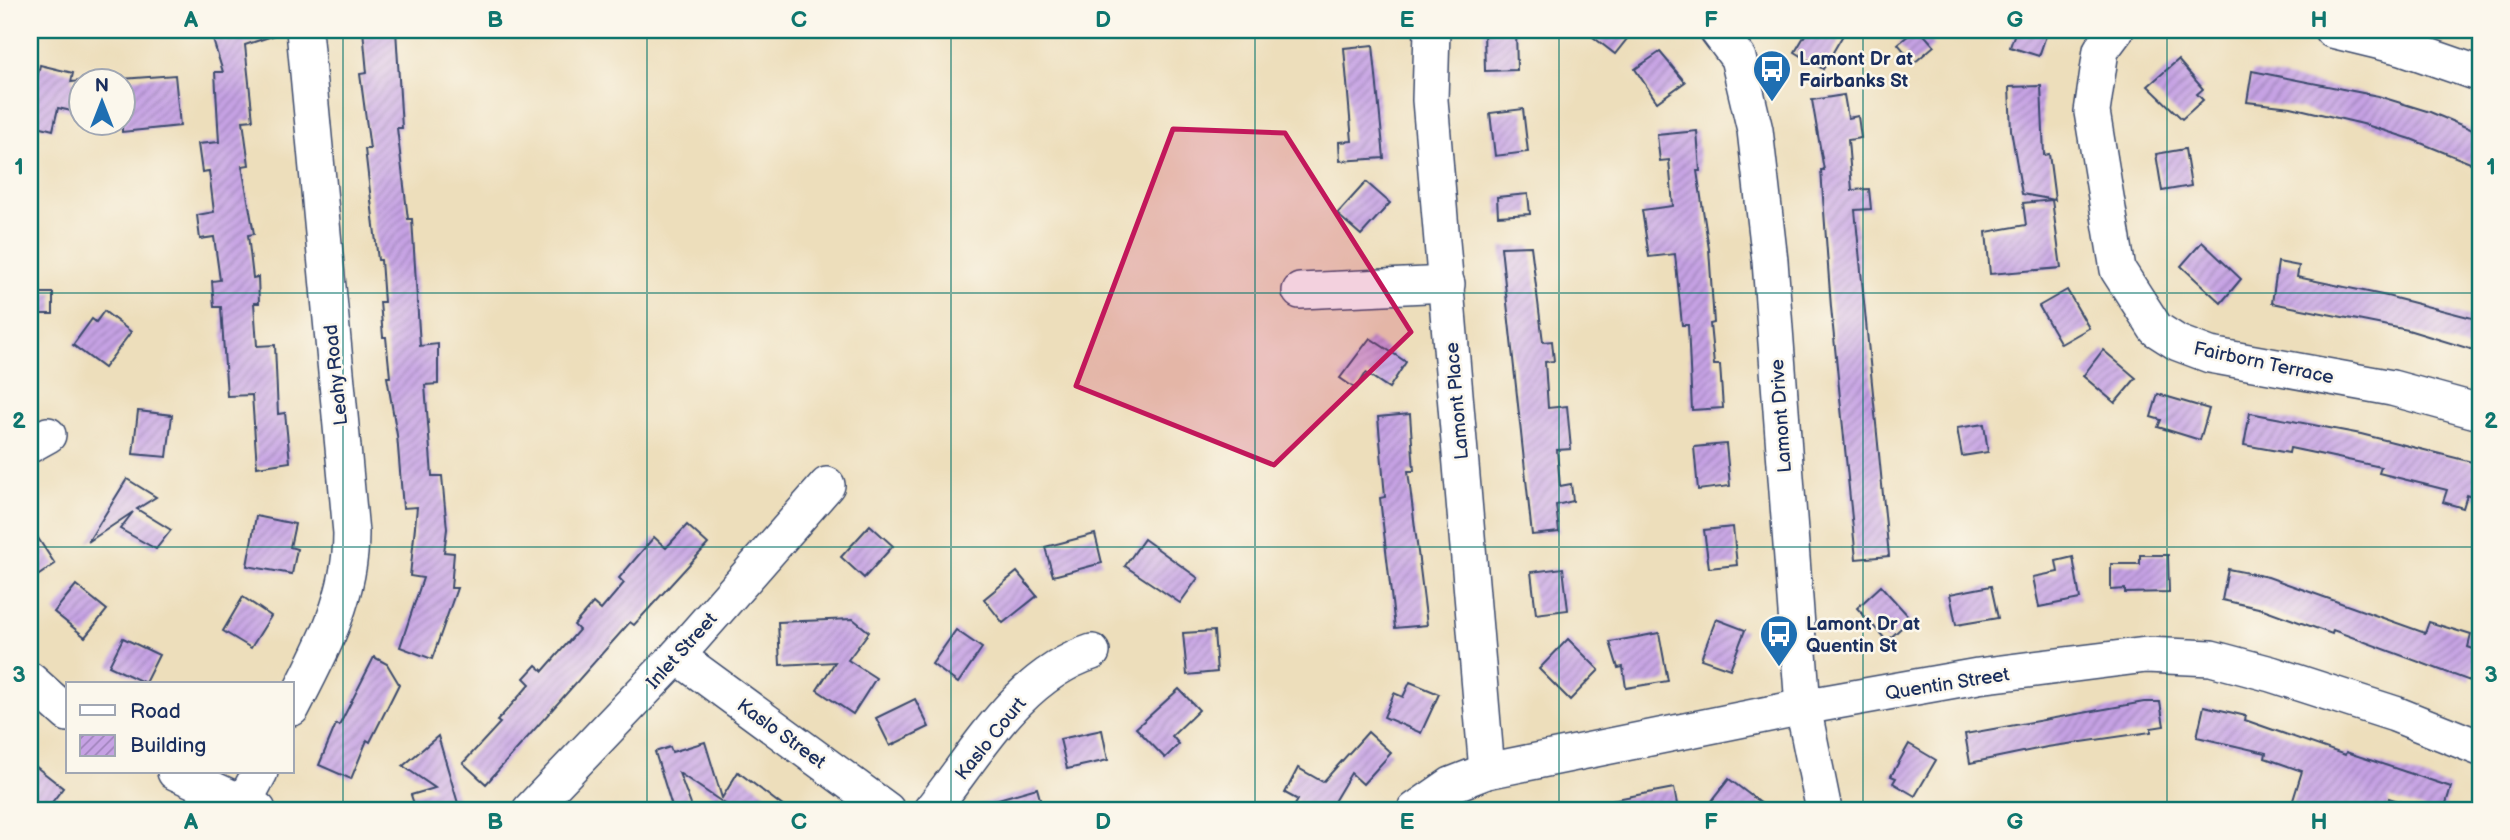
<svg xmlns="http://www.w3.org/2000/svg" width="2510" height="840" font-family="'Balsamiq Sans',sans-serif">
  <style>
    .building { fill: url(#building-hatch) }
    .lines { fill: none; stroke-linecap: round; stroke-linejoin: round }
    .minor-casing { stroke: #3a496c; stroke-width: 38 }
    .minor { stroke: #fff; stroke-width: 35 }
    .marked { fill: #c2185b; fill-opacity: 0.2; stroke: #c2185b; stroke-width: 5; stroke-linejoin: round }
    .grid { fill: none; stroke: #0f766e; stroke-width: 2; stroke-opacity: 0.55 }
    .labels { text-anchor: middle; stroke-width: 5; stroke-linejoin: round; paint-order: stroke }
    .poi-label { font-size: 19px; font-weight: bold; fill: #1b2f5e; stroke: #fbf7ec; text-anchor: start }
    .street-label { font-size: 19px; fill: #1b2f5e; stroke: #fbf7ec }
    .neatline { fill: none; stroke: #0f766e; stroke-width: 2.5 }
    .grid-label { font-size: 23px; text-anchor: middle; font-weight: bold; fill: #0f766e }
  </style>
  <defs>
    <pattern id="building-hatch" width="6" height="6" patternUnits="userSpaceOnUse" patternTransform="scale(1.75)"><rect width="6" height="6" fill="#c6a2e4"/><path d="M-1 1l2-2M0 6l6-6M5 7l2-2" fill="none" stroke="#a084bc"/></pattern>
  </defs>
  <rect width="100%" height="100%" fill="#fbf7ec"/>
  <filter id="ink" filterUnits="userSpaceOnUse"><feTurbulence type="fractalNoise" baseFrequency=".0143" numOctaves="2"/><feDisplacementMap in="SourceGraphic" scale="14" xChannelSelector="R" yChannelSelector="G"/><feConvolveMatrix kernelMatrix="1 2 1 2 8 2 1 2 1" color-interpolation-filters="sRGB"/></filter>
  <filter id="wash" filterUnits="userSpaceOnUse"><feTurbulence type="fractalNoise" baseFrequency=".00686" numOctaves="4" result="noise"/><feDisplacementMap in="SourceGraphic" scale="28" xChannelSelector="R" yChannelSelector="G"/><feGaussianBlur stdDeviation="1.57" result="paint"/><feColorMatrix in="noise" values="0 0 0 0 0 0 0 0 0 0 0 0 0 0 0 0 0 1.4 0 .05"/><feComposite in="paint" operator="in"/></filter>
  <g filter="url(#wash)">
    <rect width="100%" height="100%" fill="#eddebb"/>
    <g id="blocks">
      <g class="building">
        <path d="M210,30H280L281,33L245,45L253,120L243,121L249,165L242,166L254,234L248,235L253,278L258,277L259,303H254L257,346L275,345L278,414L285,413L290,462L257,467L252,395L227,396L221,307H214L212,281L220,280L214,237L200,239L197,215L214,212L209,171L202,172L198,144L219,142L215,72H223Z"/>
        <path d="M363,30H396L402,128H397L408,219H412L420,346L438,344V384L425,385L432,476H442L447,529L444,552L454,553L451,588H457L432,659L400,647L423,578L410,576L417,507L403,508L397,435L387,377H390L386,337H383L380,302H384L381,260H378L365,149H370L360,74L367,73Z"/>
        <path d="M1484,30H1516L1517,70L1485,71Z"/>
        <path d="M1584,30H1634L1615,54Z"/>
        <path d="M1808,30H1846L1823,69L1795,52Z"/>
        <path d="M1915,30H1920L1934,46L1914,63L1898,44Z"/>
        <path d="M2016,30H2048L2039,56L2010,47Z"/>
        <path d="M1373,45L1384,158L1340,161L1339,142L1352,141L1344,48Z"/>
        <path d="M1660,52L1685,82L1657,102L1635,69Z"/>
        <path d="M2178,60L2203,89L2197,94L2203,100L2182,119L2148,86Z"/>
        <path d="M40,65L73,73L71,82L80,81V113L58,108L53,130L30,124V108Z"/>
        <path d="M2252,71L2378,96L2430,112L2480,133V167L2411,139L2363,124L2291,107L2247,102Z"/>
        <path d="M175,75L180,126L122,132V79Z"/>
        <path d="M2041,86L2044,155L2049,154L2055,200L2022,194L2011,130L2009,87Z"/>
        <path d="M1844,95L1848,118L1858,116L1861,138L1848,140L1852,190L1869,189L1871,209L1855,210L1889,556L1856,559L1831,307L1821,170H1824L1812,100Z"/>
        <path d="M1523,109L1528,152L1495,156L1490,113Z"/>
        <path d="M1697,131L1700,171H1697L1709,249L1714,323L1710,324L1714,365H1720L1723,408L1692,410L1688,325H1682L1675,254L1649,257L1642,210L1673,206L1669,160L1660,161L1657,135Z"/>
        <path d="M2185,149L2191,186L2162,191L2156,154Z"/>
        <path d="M1366,182L1390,203L1361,235L1337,214Z"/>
        <path d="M1528,194L1530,214L1498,216L1497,197Z"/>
        <path d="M2052,200L2061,268L1990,274L1986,232L2026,225L2023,203Z"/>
        <path d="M2202,242L2241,279L2221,303L2181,266Z"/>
        <path d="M1531,246L1543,342L1552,341L1554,361L1545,362L1548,408L1567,406L1571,449L1557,450L1560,486L1571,484L1573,501L1556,505L1559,532L1532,535L1501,247Z"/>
        <path d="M2278,262L2299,266L2297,277L2387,296L2480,320V352L2408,330L2272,303Z"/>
        <path d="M2067,290L2089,328L2061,344L2039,306Z"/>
        <rect x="30" y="293" width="23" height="21"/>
        <path d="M104,311L131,332L104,368L73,345L92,319L96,322Z"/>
        <path d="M1370,338L1406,362L1389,388L1366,373L1356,389L1340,378Z"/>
        <path d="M2103,350L2136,378L2115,403L2083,376Z"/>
        <path d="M2158,394L2209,409L2200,440L2158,427L2161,420L2151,417Z"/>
        <path d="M138,411L172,415L167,457L133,454Z"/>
        <path d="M2250,413L2361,434L2480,464V499L2467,495L2463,508L2443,502L2447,490L2379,473L2381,467L2290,448L2289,453L2244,445Z"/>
        <path d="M1410,414L1414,471H1408L1427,625L1395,628L1380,498L1385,497L1378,417Z"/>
        <path d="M1984,424L1988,452L1962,456L1957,428Z"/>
        <path d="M1726,444L1730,486L1698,490L1694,447Z"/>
        <path d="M127,479L156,497L137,509L171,530L156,549L120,529L133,512L88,542Z"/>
        <path d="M256,516L295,524L290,547L297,549L292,574L247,566Z"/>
        <path d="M687,525L708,544L634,625L630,622L486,784L463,763L500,723L497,721L530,684L524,678L536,665L543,671L579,630L574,625L593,603L601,610L624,583L619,578L654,537L666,548Z"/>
        <path d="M870,525L893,546L864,578L841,557Z"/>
        <path d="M30,526L55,564L30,581Z"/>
        <path d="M1733,527L1737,565L1709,568L1704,530Z"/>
        <path d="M1095,534L1102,563L1053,576L1045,547Z"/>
        <path d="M1144,539L1198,578L1180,603L1125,566Z"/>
        <path d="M2140,555H2168L2169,592L2125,593V589L2111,590V564H2140Z"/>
        <path d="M2073,557L2080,599L2039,607L2033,577L2058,572L2056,561Z"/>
        <path d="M1563,568L1568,610L1536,614L1531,572Z"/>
        <path d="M2228,569L2268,577L2425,633L2429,622L2471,635L2468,647L2479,651L2470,681L2333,630L2332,634L2263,609L2222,600Z"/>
        <path d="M1017,572L1037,596L1003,623L984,599Z"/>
        <path d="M76,585L107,610L85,637L54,612Z"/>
        <path d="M1881,586L1911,619L1887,641L1857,608Z"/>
        <path d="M1991,586L1998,618L1956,625L1950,594Z"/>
        <path d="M243,597L271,616L251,648L223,631Z"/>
        <path d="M853,619L869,632L848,660L876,678L853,714L817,690L835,662L780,665L778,622Z"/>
        <path d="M1716,619L1745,630L1730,669L1701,659Z"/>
        <path d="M956,630L982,648L958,683L932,664Z"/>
        <path d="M1214,631L1217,672L1187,675L1183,633Z"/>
        <path d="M1659,633L1668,681L1626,688L1623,667L1618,668L1610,642Z"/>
        <path d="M123,638L159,655L145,683L109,666Z"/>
        <path d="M1568,639L1599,670L1570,700L1539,669Z"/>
        <path d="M374,657L387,664L399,684L370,742L367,740L351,779L319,765L336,724L339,726Z"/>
        <path d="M1410,682L1439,694L1421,733L1384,717L1394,693L1403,697Z"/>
        <path d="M1179,689L1199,710L1172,736L1179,744L1165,758L1136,728Z"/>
        <path d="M915,699L929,727L890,746L876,718Z"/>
        <path d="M2144,702H2160L2164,726L2151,728V732L2047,747L1970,763L1965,734Z"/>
        <path d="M2204,706L2246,716L2245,720L2345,755L2346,752L2451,787L2444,810H2427L2389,798L2388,810H2290L2302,771L2265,758L2266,753L2197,737Z"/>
        <path d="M1102,730L1108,760L1067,769L1060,739Z"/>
        <path d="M1368,732L1391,753L1363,784L1351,773L1329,810H1292L1298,800L1285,793L1298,768L1323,782Z"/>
        <path d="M438,736L460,810H416L411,795L435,788L403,766Z"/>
        <path d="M705,742L722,798L738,772L788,810H734L679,773L693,810H673L655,752L670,747L672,752Z"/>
        <path d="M1909,744L1936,760L1915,796L1893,783L1896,778L1891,776Z"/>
        <path d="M30,762L63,788L46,810H38L30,804Z"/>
        <path d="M1729,779L1770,810H1722L1711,802Z"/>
        <path d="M1037,788L1043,810H977V805Z"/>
        <path d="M1674,788L1678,810H1607L1606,801Z"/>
      </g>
    </g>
  </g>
  <g filter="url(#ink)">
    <use href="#blocks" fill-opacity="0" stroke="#3a496c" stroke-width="2"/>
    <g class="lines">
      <defs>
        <g id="minor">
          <path d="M1432,30L1430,100L1487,771"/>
          <path d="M1717,30L1738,58L1755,130L1770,261L1803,707L1824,810"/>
          <path d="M2116,30L2101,50L2092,112L2118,270L2156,329L2178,343L2210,355L2392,388L2480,412"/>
          <path d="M2332,30L2402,47L2480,74"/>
          <path d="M1300,291L1447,284"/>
          <path d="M30,445L48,435"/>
          <path d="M677,656L887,810"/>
          <path d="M30,680L68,714"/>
          <path d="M292,708C321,652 351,598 351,533L304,30"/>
          <path d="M175,772L258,810"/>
          <path d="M244,802L260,772"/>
          <path d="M530,810L677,656L827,485"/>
          <path d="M931,810C977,753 1018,676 1092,652"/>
          <path d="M1415,810L1451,785L1487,771L1803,707L1978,676L2146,655L2211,658L2271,674L2395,714L2480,748"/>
        </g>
      </defs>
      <use href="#minor" class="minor-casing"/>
      <use href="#minor" class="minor"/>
    </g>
  </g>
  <path class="marked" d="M1173,129L1285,133L1411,332L1274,465L1076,386Z"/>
  <path class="grid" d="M343,30V810M647,30V810M951,30V810M1255,30V810M1559,30V810M1863,30V810M2167,30V810M30,293H2480M30,547H2480"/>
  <defs>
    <symbol id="bus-pin" viewBox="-11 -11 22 30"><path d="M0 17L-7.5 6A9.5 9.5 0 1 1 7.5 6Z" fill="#1f6fb2" stroke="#fbf7ec"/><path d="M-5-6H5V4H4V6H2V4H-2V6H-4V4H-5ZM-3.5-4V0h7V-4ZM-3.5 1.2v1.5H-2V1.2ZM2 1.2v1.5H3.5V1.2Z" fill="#fff"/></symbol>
  </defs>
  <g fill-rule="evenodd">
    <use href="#bus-pin" x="1750" y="47" width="44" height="60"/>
    <use href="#bus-pin" x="1757" y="612" width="44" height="60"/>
  </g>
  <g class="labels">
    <g class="poi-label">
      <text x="1799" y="65">Lamont Dr at<tspan x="1799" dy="22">Fairbanks St</tspan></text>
      <text x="1806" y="630">Lamont Dr at<tspan x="1806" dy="22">Quentin St</tspan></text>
    </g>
    <g class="street-label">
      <text transform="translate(2264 362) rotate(12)" y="7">Fairborn Terrace</text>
      <text transform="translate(335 375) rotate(-96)" y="7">Leahy Road</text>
      <text transform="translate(1456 401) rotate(-95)" y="7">Lamont Place</text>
      <text transform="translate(1780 416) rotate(-94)" y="7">Lamont Drive</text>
      <text transform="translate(681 650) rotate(-48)" y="7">Inlet Street</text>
      <text transform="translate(1947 683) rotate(-9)" y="7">Quentin Street</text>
      <text transform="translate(782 733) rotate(36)" y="7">Kaslo Street</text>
      <text transform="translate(990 738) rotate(-51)" y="7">Kaslo Court</text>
    </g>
  </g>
  <rect width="2510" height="840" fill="none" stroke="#fbf7ec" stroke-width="77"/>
  <rect x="66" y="682" width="228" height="91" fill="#fbf7ec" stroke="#a1a7b3" stroke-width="2"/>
  <rect x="80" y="705" width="35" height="10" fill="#ffffff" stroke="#a1a7b3" stroke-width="2"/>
  <text x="130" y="718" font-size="21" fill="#1b2f5e">Road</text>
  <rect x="80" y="735" width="35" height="21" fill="url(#building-hatch)" stroke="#a1a7b3" stroke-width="2"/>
  <text x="130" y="752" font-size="21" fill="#1b2f5e">Building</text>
  <g transform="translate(102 102)"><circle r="33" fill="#fbf7ec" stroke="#a1a7b3" stroke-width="2"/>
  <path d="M0-5L12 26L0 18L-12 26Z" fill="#1f6fb2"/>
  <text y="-10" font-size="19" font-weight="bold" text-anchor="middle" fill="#1b2f5e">N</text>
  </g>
  <rect x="38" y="38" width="2434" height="764" class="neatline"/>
  <g class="grid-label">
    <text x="191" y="27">A</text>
    <text x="495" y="27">B</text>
    <text x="799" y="27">C</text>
    <text x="1103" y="27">D</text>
    <text x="1407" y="27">E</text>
    <text x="1711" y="27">F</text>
    <text x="2015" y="27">G</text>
    <text x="2319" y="27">H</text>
    <text x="19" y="174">1</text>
    <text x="2491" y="174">1</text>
    <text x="19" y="428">2</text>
    <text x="2491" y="428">2</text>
    <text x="19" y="682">3</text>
    <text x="2491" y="682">3</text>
    <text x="191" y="829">A</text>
    <text x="495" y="829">B</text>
    <text x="799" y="829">C</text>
    <text x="1103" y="829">D</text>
    <text x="1407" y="829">E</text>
    <text x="1711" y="829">F</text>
    <text x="2015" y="829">G</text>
    <text x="2319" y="829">H</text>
  </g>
</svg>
